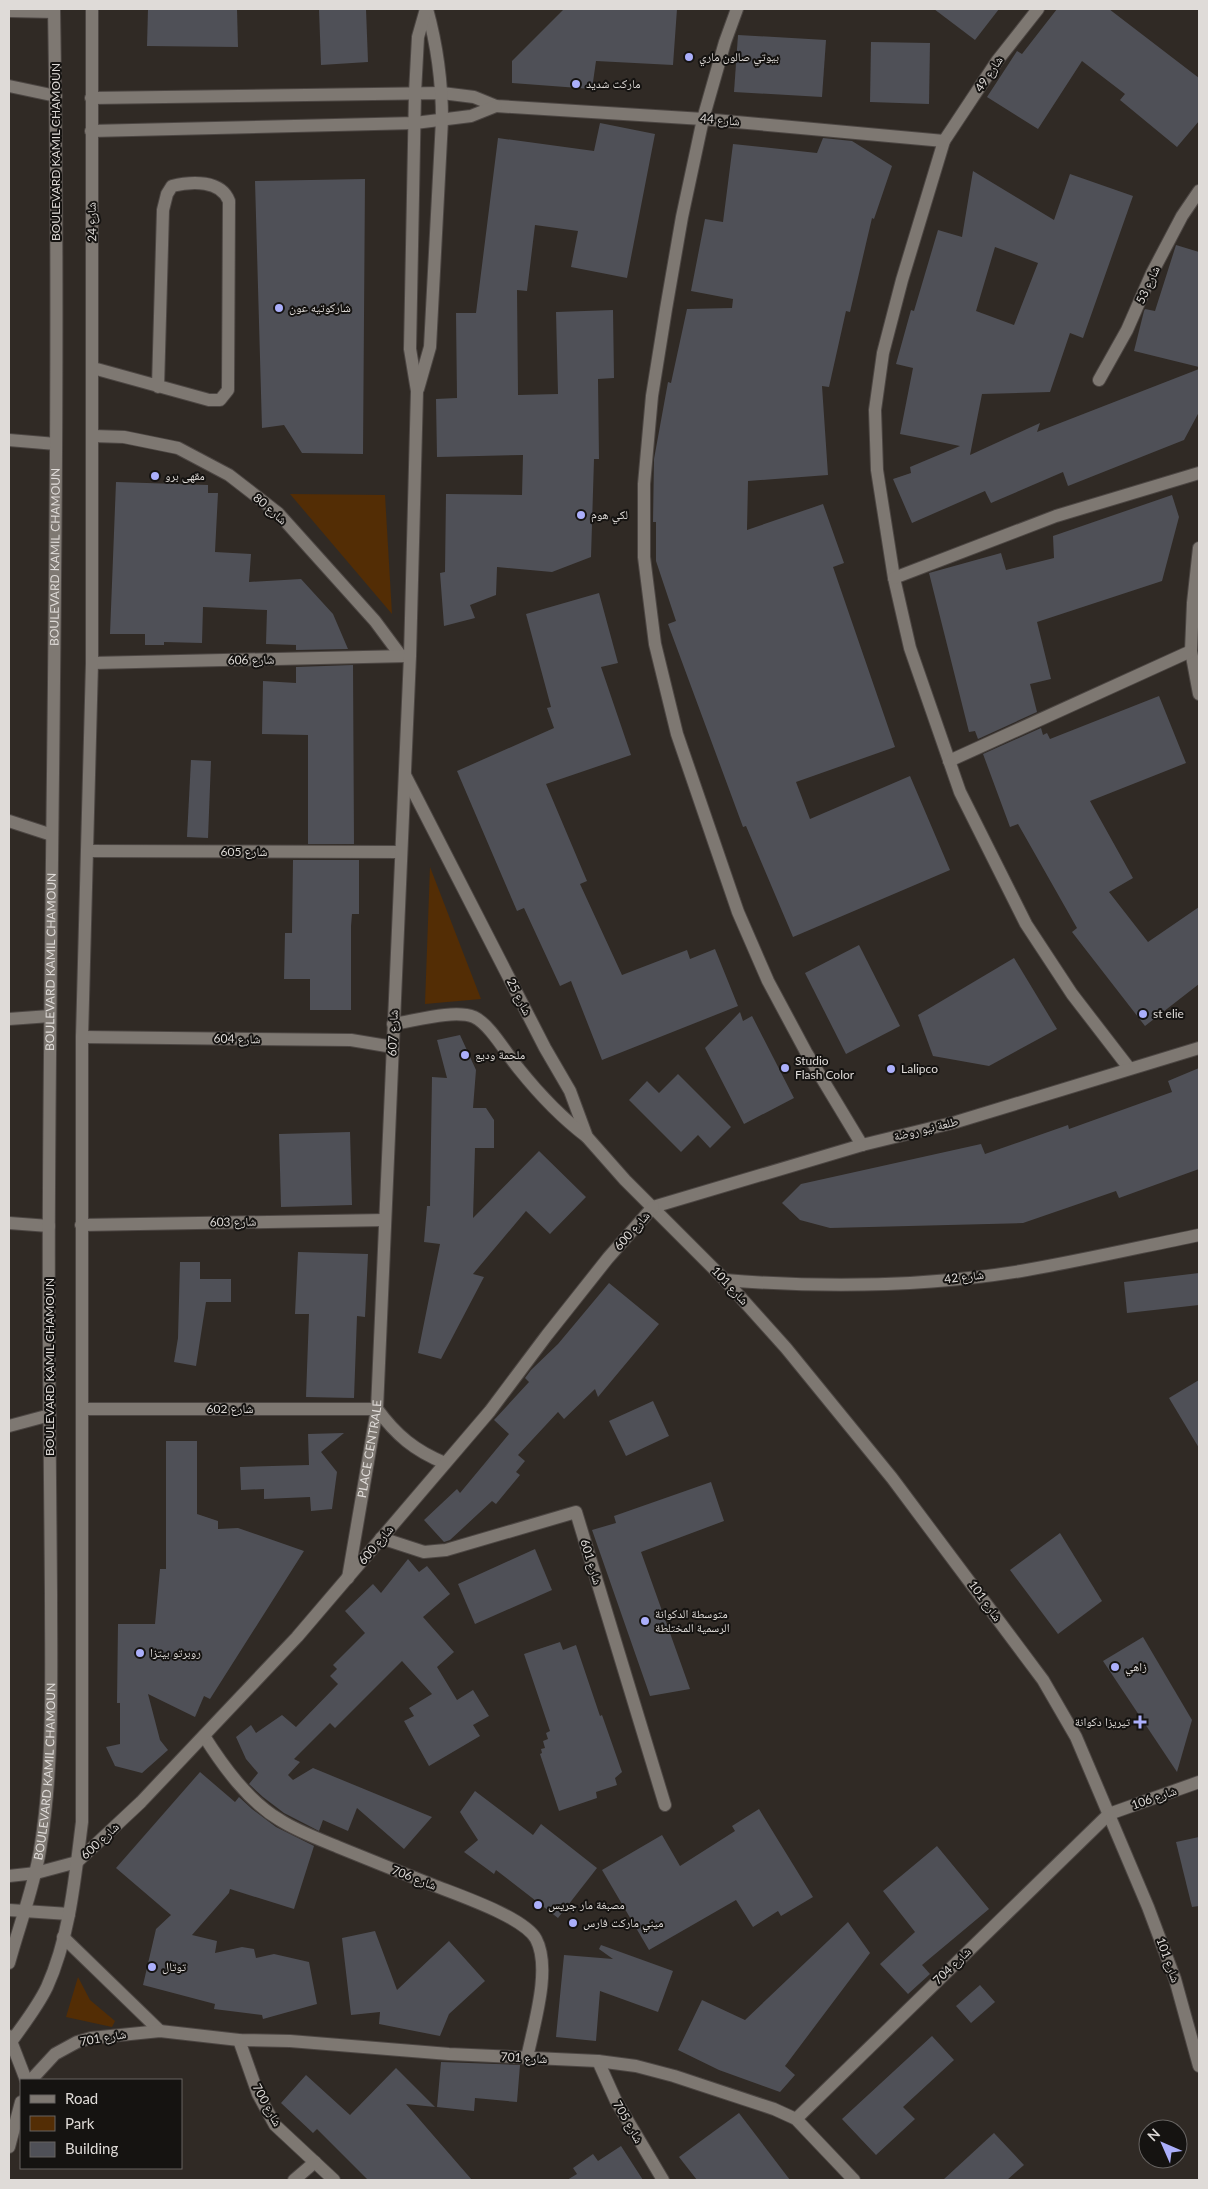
<svg xmlns="http://www.w3.org/2000/svg" width="1208" height="2189" font-family="Lato,'Noto Naskh Arabic',sans-serif">
  <style>
    .green { fill: #532d05 }
    .building { fill: #4f5057; fill-rule: evenodd }
    .lines { fill: none; stroke-linecap: round; stroke-linejoin: round }
    .lane-casing { stroke: #4c4643; stroke-width: 14 }
    .street-casing { stroke: #4c4643; stroke-width: 14 }
    .secondary-casing { stroke: #4c4643; stroke-width: 14 }
    .lane { stroke: #7e7872; stroke-width: 12 }
    .street { stroke: #7e7872; stroke-width: 12 }
    .secondary { stroke: #7e7872; stroke-width: 12 }
    .poi-dot { fill: #abaffb; stroke: #151311; stroke-width: 2 }
    .labels { text-anchor: middle; stroke-width: 4; stroke-linejoin: round; paint-order: stroke }
    .poi-label { font-size: 12px; fill: #dfdbd8; stroke: #151311; text-anchor: start }
    .street-label { font-size: 12px; fill: #dfdbd8; stroke: #151311 }
  </style>
  <rect width="100%" height="100%" fill="#302a25"/>
  <g class="green">
    <path d="M290,494L385,495L392,614Z"/>
    <path d="M430,867L481,999L425,1004Z"/>
    <path d="M78,1977L90,2000L115,2021L112,2027L66,2017Z"/>
  </g>
  <g class="building">
    <path d="M148,9H237L238,47L147,46Z"/>
    <path d="M319,9H366L368,62L321,65Z"/>
    <path d="M564,9H677L673,65L596,61L592,89L512,83V61Z"/>
    <path d="M934,9H999L975,40Z"/>
    <path d="M1057,9H1109L1199,78V121L1177,147L1120,100L1125,94L1082,61L1038,129L987,97L1017,51L1022,54Z"/>
    <path d="M738,35L826,40L822,97L734,92Z"/>
    <path d="M871,42L930,43L929,104L870,102Z"/>
    <path d="M600,123L655,134L627,278L571,267L578,231L535,225L527,291L517,290L518,395L558,394L556,312L613,310L614,378L598,379L599,459H594L591,557L552,572L497,567L496,595L470,605L475,618L444,626L440,573L445,572L446,494L522,495L523,455L437,457L436,399L457,398L456,313H476L498,138L594,151Z"/>
    <path d="M823,138L852,141L892,166L874,219L872,218L850,312L846,311L829,387L822,386L828,475L748,481L747,530L823,504L844,563L833,567L895,747L796,782L810,819L910,776L950,870L793,937L746,826L743,827L668,624L676,621L656,561V522H653L654,459L668,382L671,383L687,309L732,308L733,299L691,291L705,219L723,222L733,144L817,153Z"/>
    <path d="M973,171L1054,220L1070,174L1133,196L1083,338L1070,333L1050,392L982,394L970,455L1040,423L1037,432L1199,369V412L1184,440L1068,486L1063,472L991,503L985,491L912,523L893,479L911,473L910,467L960,446L900,434L913,368L896,364L911,310L914,311L938,230L962,237ZM995,247L1038,263L1014,325L976,311Z"/>
    <path d="M365,179L363,454L302,453L284,425L262,428L255,181Z"/>
    <path d="M1176,245L1199,252V367L1134,351L1144,311L1145,309L1155,311Z"/>
    <path d="M116,482L208,485V493H218L215,552L251,554L249,582L301,579L333,614L348,649L296,650V645L266,644L267,610L203,607L202,643L164,642V645H145V634H110Z"/>
    <path d="M1172,495L1179,517L1162,581L1037,622L1051,679L1030,684L1037,712L978,739L975,731L969,732L929,573L1001,553L1006,570L1054,558L1053,536Z"/>
    <path d="M599,593L618,663L601,667L631,755L546,784L587,881L580,884L622,975L687,950L690,959L715,949L738,1006L602,1060L571,981L560,986L524,908L517,911L457,771L554,728L547,708L551,707L526,614Z"/>
    <path d="M353,665L354,844H308V735L262,734L263,681L296,683V667Z"/>
    <path d="M1159,696L1186,763L1090,801L1133,878L1109,892L1148,942L1199,907V984L1145,1026L1072,932L1077,928L1018,824L1010,827L983,754L1041,728L1043,735L1047,733L1050,739Z"/>
    <path d="M191,760L211,761L208,838L187,837Z"/>
    <path d="M293,860H359V914H352L351,926V1010H310V979H284L285,933H292Z"/>
    <path d="M859,945L900,1026L846,1054L805,973Z"/>
    <path d="M1014,958L1057,1029L989,1066L933,1056L918,1015Z"/>
    <path d="M740,1012L743,1021L752,1016L794,1098L744,1124L705,1048Z"/>
    <path d="M460,1035L476,1070L473,1108H486L494,1120V1148H475L473,1218L539,1151L586,1197L550,1234L526,1211L473,1274L484,1277L441,1359L418,1353L440,1244L424,1242L427,1206H430L432,1077L447,1078L437,1040Z"/>
    <path d="M1199,1068V1169L1119,1198L1116,1191L1023,1223L830,1228L800,1220L782,1203L801,1184L981,1144L985,1154L1068,1125L1069,1129L1172,1092L1168,1081Z"/>
    <path d="M678,1074L731,1127L710,1148L698,1135L681,1152L629,1100L647,1081L659,1093Z"/>
    <path d="M350,1132L352,1205L281,1207L279,1134Z"/>
    <path d="M298,1252L368,1254L365,1317L357,1316L354,1398L306,1397L309,1314H295Z"/>
    <path d="M180,1262H200V1279H231V1302H206L196,1366L174,1362L178,1338Z"/>
    <path d="M1199,1273V1305L1127,1313L1124,1282Z"/>
    <path d="M609,1283L659,1324L598,1397L595,1389L564,1419L558,1412L518,1455L525,1461L516,1472L520,1475L496,1504L492,1501L450,1540L444,1542L424,1520L457,1489L460,1493L509,1434L494,1420L529,1382L525,1378L531,1370L558,1344Z"/>
    <path d="M1199,1380V1448L1169,1398Z"/>
    <path d="M653,1401L669,1436L626,1456L609,1421Z"/>
    <path d="M344,1433L321,1452L337,1472L332,1509L311,1511L310,1497L264,1499V1489L241,1490L240,1467L309,1465L308,1434Z"/>
    <path d="M166,1441H197V1514L218,1521V1529L238,1528L304,1551L210,1699L204,1696L195,1717L148,1694L160,1740L168,1750L142,1773L115,1766L106,1747L120,1744V1703H117L118,1624H155L160,1569H166Z"/>
    <path d="M711,1482L724,1521L641,1552L690,1689L650,1696L592,1530L616,1523L614,1516Z"/>
    <path d="M1060,1533L1102,1601L1058,1634L1010,1570Z"/>
    <path d="M535,1549L552,1590L475,1624L458,1584Z"/>
    <path d="M408,1559L419,1572L427,1566L450,1594L423,1617L454,1652L437,1667L457,1700L473,1690L489,1716L473,1725L480,1736L429,1766L404,1721L414,1716L409,1708L432,1694L402,1661L335,1728L330,1723L294,1759L300,1762L288,1775L293,1780L313,1768L432,1817L404,1849L357,1808L348,1831L323,1820L319,1831L284,1813L263,1797L249,1784L258,1773L246,1759L236,1737L251,1725L256,1733L282,1715L296,1727L338,1684L330,1676L337,1669L333,1665L365,1633L345,1611L373,1584L381,1593Z"/>
    <path d="M1143,1637L1192,1720L1177,1772L1103,1661Z"/>
    <path d="M560,1642L563,1650L576,1645L600,1716L602,1715L622,1772L615,1778L617,1785L596,1792L597,1798L559,1811L540,1754L542,1753L541,1749L545,1748L543,1741L548,1739L546,1733L550,1731L524,1654Z"/>
    <path d="M200,1772L235,1802L239,1797L252,1809L276,1827L314,1846L294,1909L230,1889L229,1893L192,1935L217,1941L215,1953L242,1947L254,1949L256,1958L274,1954L309,1962L317,2004L263,2019L262,2015L214,2009L215,2004L143,1985L156,1929L171,1915L116,1868Z"/>
    <path d="M475,1791L533,1835L541,1824L597,1868L558,1918L496,1870L494,1874L464,1852L478,1840L460,1812Z"/>
    <path d="M759,1809L813,1897L781,1916L778,1911L753,1927L736,1900L649,1950L602,1870L662,1835L680,1866L735,1831L732,1826Z"/>
    <path d="M1199,1837V1906L1192,1907L1176,1842Z"/>
    <path d="M937,1846L989,1909L922,1965L930,1974L908,1994L880,1964L915,1932L883,1891Z"/>
    <path d="M848,1922L870,1953L785,2066L795,2075L780,2092L719,2070L678,2050L702,2000L745,2020Z"/>
    <path d="M375,1931L397,1990L449,1941L485,1981L449,2014L440,2036L379,2024L380,2012L351,2015L342,1938Z"/>
    <path d="M601,1945L673,1971L658,2012L600,1991L596,2041L556,2037L564,1955L613,1959L599,1949Z"/>
    <path d="M980,1985L995,2002L971,2023L956,2006Z"/>
    <path d="M932,2036L954,2060L903,2107L915,2119L876,2155L842,2119Z"/>
    <path d="M441,2062L520,2065L517,2102L475,2098L474,2111L437,2107Z"/>
    <path d="M396,2068L435,2107L406,2104L472,2180H368L317,2129L313,2133L281,2103L306,2075L350,2115Z"/>
    <path d="M739,2113L790,2180H697L679,2157Z"/>
    <path d="M994,2133L1024,2165L1007,2180H943Z"/>
    <path d="M621,2146L643,2180H567L577,2174L573,2168L593,2154L598,2161Z"/>
  </g>
  <g class="lines">
    <defs>
      <g id="lane">
        <path d="M9,11L54,12"/>
        <path d="M93,368L209,400H220L228,390L229,201C221,180 192,181 172,186L167,194L163,210L158,387"/>
      </g>
      <g id="street">
        <path d="M737,9L725,42L703,119L682,217L666,309L652,396L644,484V557L655,644L677,734L738,912L768,981L806,1052L862,1145"/>
        <path d="M1038,9L997,61L944,141L902,280L883,353L875,410L877,470L894,578L910,648L960,792L1026,924L1072,994L1129,1068"/>
        <path d="M9,86L56,96"/>
        <path d="M91,98L442,93L474,97L496,106L703,119L944,141"/>
        <path d="M91,131L415,123L471,116L496,106"/>
        <path d="M1099,380L1127,330L1152,273L1182,216L1199,191"/>
        <path d="M418,389L430,347L442,120C442,82 437,45 427,9"/>
        <path d="M93,436L124,437L178,448L229,475L278,513L375,621L401,656"/>
        <path d="M9,440L56,444"/>
        <path d="M1199,548L1193,603L1191,651L1199,694"/>
        <path d="M894,578L1056,516L1199,473"/>
        <path d="M92,663L408,656"/>
        <path d="M949,761L1191,651"/>
        <path d="M405,775L545,1048L570,1091L587,1137L625,1180L725,1280L786,1348L892,1478L1043,1680L1076,1737L1148,1907L1175,1979L1199,2066"/>
        <path d="M9,821L52,835"/>
        <path d="M87,851L401,852"/>
        <path d="M9,1019L50,1016"/>
        <path d="M393,1024C414,1021 454,1009 474,1017C490,1024 507,1055 519,1069C539,1094 562,1118 587,1137"/>
        <path d="M82,1037L351,1040L393,1047"/>
        <path d="M653,1207L862,1145L956,1122L1199,1048"/>
        <path d="M9,1223L49,1226"/>
        <path d="M81,1225L385,1220"/>
        <path d="M725,1280C824,1288 923,1287 1021,1271C1080,1261 1140,1247 1199,1235"/>
        <path d="M82,1409H377"/>
        <path d="M377,1409C396,1435 415,1451 445,1463"/>
        <path d="M9,1426L50,1415"/>
        <path d="M381,1538L424,1552L446,1550L576,1512L665,1805"/>
        <path id="s1" d="M348,1578L377,1409L410,656L417,391L410,349L415,93L418,37L426,9"/>
        <path d="M204,1736C223,1766 248,1801 280,1820C297,1831 319,1839 338,1847C370,1860 402,1873 433,1885C458,1895 524,1917 536,1939C552,1969 533,2027 527,2058"/>
        <path d="M77,1862L141,1802L297,1637L490,1411L547,1335L608,1258L653,1207"/>
        <path d="M63,1937L160,2031"/>
        <path d="M239,2040L258,2094L275,2125L334,2180"/>
        <path d="M598,2061L616,2101L663,2180"/>
        <path d="M31,2080L55,2054L77,2042L91,2038L160,2031L239,2040L290,2041L449,2054L598,2061L636,2066L674,2076L774,2109L796,2119L854,2180"/>
        <path d="M796,2119L1109,1814L1199,1782"/>
        <path d="M9,2147L21,2102"/>
        <path d="M294,2180L315,2162"/>
      </g>
      <g id="secondary">
        <path d="M9,1876L36,1873L77,1862"/>
        <path d="M9,1910L69,1914"/>
        <path id="s2" d="M9,1963C19,1926 34,1887 40,1850C54,1766 51,1679 51,1594C50,1460 48,1325 49,1190C51,797 61,403 54,9"/>
        <path d="M9,2036L26,2080"/>
        <path d="M9,2045C22,2026 37,2008 47,1987C70,1936 75,1877 82,1822V1037L92,663V9"/>
      </g>
    </defs>
    <use href="#lane" class="lane-casing"/>
    <use href="#street" class="street-casing"/>
    <use href="#secondary" class="secondary-casing"/>
    <use href="#lane" class="lane"/>
    <use href="#street" class="street"/>
    <use href="#secondary" class="secondary"/>
  </g>
  <g class="poi-dot">
    <circle cx="689" cy="57" r="5"/>
    <circle cx="576" cy="84" r="5"/>
    <circle cx="279" cy="308" r="5"/>
    <circle cx="155" cy="476" r="5"/>
    <circle cx="581" cy="515" r="5"/>
    <circle cx="1143" cy="1014" r="5"/>
    <circle cx="465" cy="1055" r="5"/>
    <circle cx="785" cy="1068" r="5"/>
    <circle cx="891" cy="1069" r="5"/>
    <circle cx="645" cy="1621" r="5"/>
    <circle cx="140" cy="1653" r="5"/>
    <circle cx="1115" cy="1667" r="5"/>
    <path d="M1137.5 1714.5h5v5h5v5h-5v5h-5v-5h-5v-5h5z"/>
    <circle cx="538" cy="1905" r="5"/>
    <circle cx="573" cy="1923" r="5"/>
    <circle cx="152" cy="1967" r="5"/>
  </g>
  <g class="labels">
    <g class="poi-label">
      <text x="699" y="61">بيوتي صالون ماري</text>
      <text x="586" y="88">ماركت شديد</text>
      <text x="289" y="312">شاركوتيه عون</text>
      <text x="165" y="480">مقهى برو</text>
      <text x="591" y="519">لكي هوم</text>
      <text x="1153" y="1018">st elie</text>
      <text x="475" y="1059">ملحمة وديع</text>
      <text x="795" y="1065">Studio<tspan x="795" dy="14">Flash Color</tspan></text>
      <text x="901" y="1073">Lalipco</text>
      <text x="655" y="1618">متوسطة الدكوانة<tspan x="655" dy="14">الرسمية المختلطة</tspan></text>
      <text x="150" y="1657">روبرتو بيتزا</text>
      <text x="1125" y="1671">زاهي</text>
      <text x="1130" y="1726" text-anchor="end">تيريزا دكوانة</text>
      <text x="548" y="1909">مصبغة مار جريس</text>
      <text x="583" y="1927">ميني ماركت فارس</text>
      <text x="162" y="1971">توتال</text>
    </g>
    <g class="street-label">
      <text transform="translate(989 74) rotate(-56)" y="4">شارع 49</text>
      <text transform="translate(720 120) rotate(5)" y="4">شارع 44</text>
      <text transform="translate(56 152) rotate(-90)" y="4">BOULEVARD KAMIL CHAMOUN</text>
      <text transform="translate(92 222) rotate(-91)" y="4">شارع 24</text>
      <text transform="translate(1148 285) rotate(-65)" y="4">شارع 53</text>
      <text transform="translate(270 509) rotate(41)" y="4">شارع 80</text>
      <text dy="4" stroke="none"><textPath href="#s2" startOffset="1411">BOULEVARD KAMIL CHAMOUN</textPath></text>
      <text transform="translate(251 660) rotate(-1)" y="4">شارع 606</text>
      <text x="244" y="856">شارع 605</text>
      <text dy="4" stroke="none"><textPath href="#s2" startOffset="1006">BOULEVARD KAMIL CHAMOUN</textPath></text>
      <text transform="translate(519 997) rotate(63)" y="4">شارع 25</text>
      <text transform="translate(393 1033) rotate(-88)" y="4">شارع 607</text>
      <text transform="translate(237 1039) rotate(1)" y="4">شارع 604</text>
      <text transform="translate(926 1129) rotate(-14)" y="4">طلعة نيو روضة</text>
      <text transform="translate(233 1222) rotate(-1)" y="4">شارع 603</text>
      <text transform="translate(632 1231) rotate(-49)" y="4">شارع 600</text>
      <text transform="translate(964 1277) rotate(-7)" y="4">شارع 42</text>
      <text transform="translate(730 1286) rotate(47)" y="4">شارع 101</text>
      <text transform="translate(50 1367) rotate(-90)" y="4">BOULEVARD KAMIL CHAMOUN</text>
      <text x="230" y="1413">شارع 602</text>
      <text dy="4" stroke="none"><textPath href="#s1" startOffset="131">PLACE CENTRALE</textPath></text>
      <text transform="translate(376 1545) rotate(-50)" y="4">شارع 600</text>
      <text transform="translate(591 1562) rotate(73)" y="4">شارع 601</text>
      <text transform="translate(985 1601) rotate(54)" y="4">شارع 101</text>
      <text dy="4" stroke="none"><textPath href="#s2" startOffset="196">BOULEVARD KAMIL CHAMOUN</textPath></text>
      <text transform="translate(1154 1798) rotate(-19)" y="4">شارع 106</text>
      <text transform="translate(100 1841) rotate(-43)" y="4">شارع 600</text>
      <text transform="translate(414 1878) rotate(21)" y="4">شارع 706</text>
      <text transform="translate(1168 1960) rotate(70)" y="4">شارع 101</text>
      <text transform="translate(952 1966) rotate(-44)" y="4">شارع 704</text>
      <text transform="translate(103 2038) rotate(-10)" y="4">شارع 701</text>
      <text transform="translate(524 2058) rotate(3)" y="4">شارع 701</text>
      <text transform="translate(267 2105) rotate(61)" y="4">شارع 700</text>
      <text transform="translate(628 2122) rotate(60)" y="4">شارع 705</text>
    </g>
  </g>
  <rect width="1208" height="2189" fill="none" stroke="#dfdbd8" stroke-width="20"/>
  <rect x="20" y="2079" width="162" height="90" fill="#151311" stroke="#666361"/>
  <rect x="30" y="2095" width="25" height="8" fill="#7e7872" stroke="#666361"/>
  <text x="65" y="2104" font-size="15" fill="#dfdbd8">Road</text>
  <rect x="30" y="2116" width="25" height="15" fill="#532d05" stroke="#666361"/>
  <text x="65" y="2129" font-size="15" fill="#dfdbd8">Park</text>
  <rect x="30" y="2142" width="25" height="15" fill="#4f5057" stroke="#666361"/>
  <text x="65" y="2154" font-size="15" fill="#dfdbd8">Building</text>
  <g transform="translate(1163 2144) rotate(315)"><circle r="24" fill="#151311" stroke="#666361"/>
  <path d="M0-4L9 19L0 12L-9 19Z" fill="#abaffb"/>
  <text y="-8" font-size="14" font-weight="bold" text-anchor="middle" fill="#dfdbd8">N</text>
  </g>
</svg>
